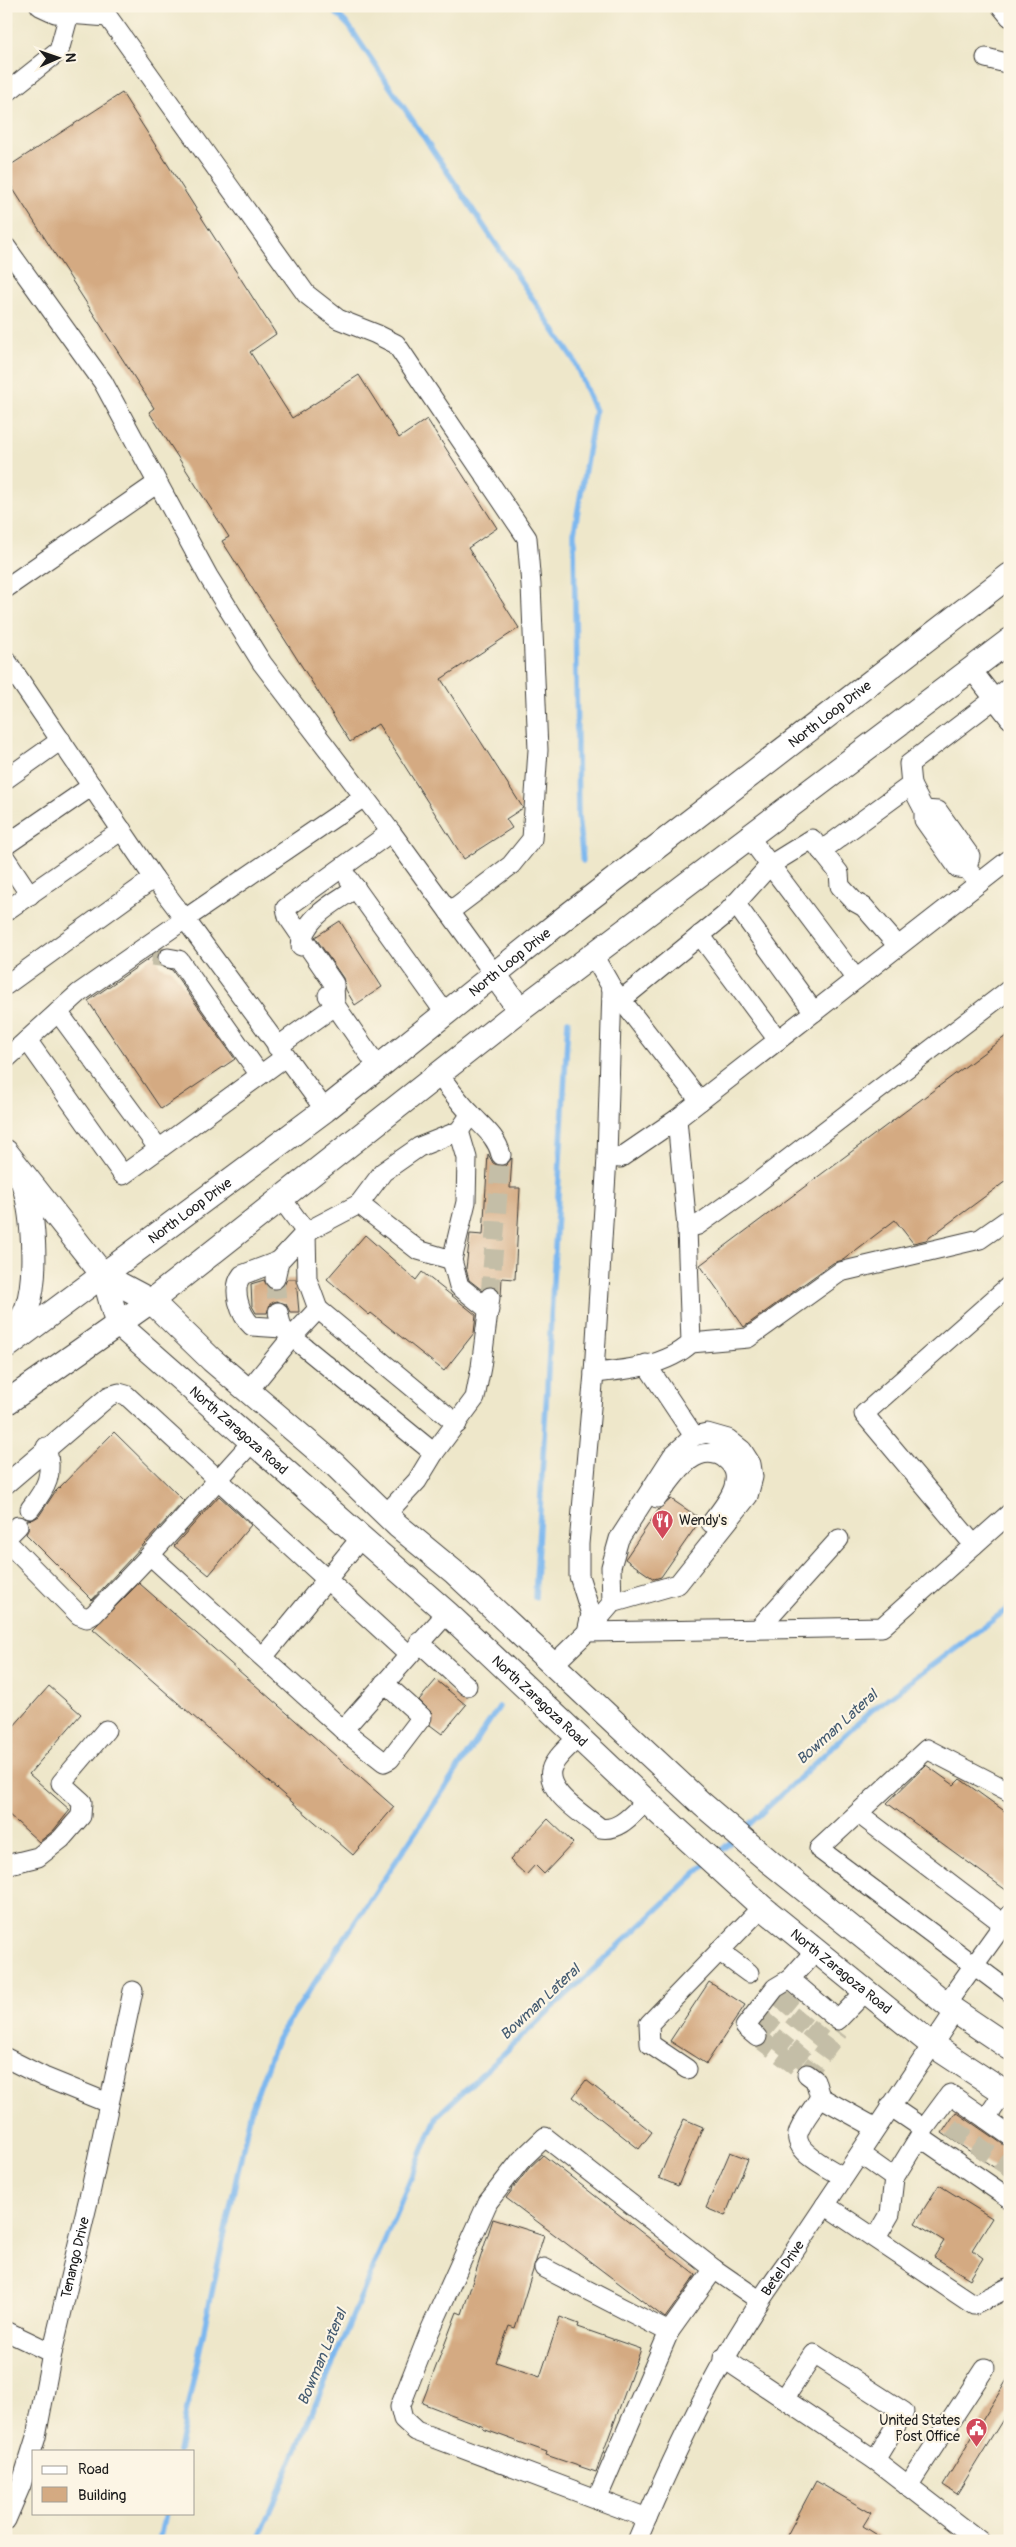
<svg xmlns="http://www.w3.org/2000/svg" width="1016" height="2547" font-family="Pangolin,sans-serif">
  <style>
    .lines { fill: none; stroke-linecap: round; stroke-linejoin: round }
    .stream { stroke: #7db8ef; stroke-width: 5.5 }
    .building { fill: #d4aa82 }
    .minor-tunnel { stroke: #c4bea7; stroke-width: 19; stroke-dasharray: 19 9; stroke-linecap: butt }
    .minor-casing { stroke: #3c3a36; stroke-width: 21 }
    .major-casing { stroke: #3c3a36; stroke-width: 26 }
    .minor { stroke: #fff; stroke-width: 19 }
    .major { stroke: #fff; stroke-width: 24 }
    .labels { text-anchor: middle; stroke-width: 4.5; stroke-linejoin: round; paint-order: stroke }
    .street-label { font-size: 14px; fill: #1c1c1c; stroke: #fcf5e5 }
    .poi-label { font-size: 14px; fill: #1c1c1c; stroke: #fcf5e5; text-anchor: start }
    .water-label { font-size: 15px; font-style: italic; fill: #435a70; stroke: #fcf5e5 }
  </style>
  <rect width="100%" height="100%" fill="#fcf5e5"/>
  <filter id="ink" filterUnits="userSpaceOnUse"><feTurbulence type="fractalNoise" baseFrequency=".02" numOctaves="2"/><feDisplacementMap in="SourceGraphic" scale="10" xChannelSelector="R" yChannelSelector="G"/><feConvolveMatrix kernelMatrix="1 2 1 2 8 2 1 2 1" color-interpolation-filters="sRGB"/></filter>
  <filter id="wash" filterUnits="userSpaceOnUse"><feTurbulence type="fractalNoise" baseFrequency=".0096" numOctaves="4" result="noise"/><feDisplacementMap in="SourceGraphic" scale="20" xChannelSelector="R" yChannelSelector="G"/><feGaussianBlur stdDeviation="1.12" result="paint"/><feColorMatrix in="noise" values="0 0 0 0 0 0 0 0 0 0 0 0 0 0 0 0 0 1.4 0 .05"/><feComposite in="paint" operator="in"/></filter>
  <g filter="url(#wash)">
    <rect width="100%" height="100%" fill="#eee7ca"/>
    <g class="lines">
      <g class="stream">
        <path d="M329,6L349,26L574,360L595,411L574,533L578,817L583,861"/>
        <path d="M535,1597L568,1021"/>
        <path d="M742,1831L872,1710L1010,1607"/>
        <path d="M714,1857L735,1838"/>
        <path d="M178,2451L251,2110L277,2039L499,1707"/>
        <path d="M159,2541L165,2513"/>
        <path d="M258,2541L437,2116L707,1863"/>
      </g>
    </g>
    <g id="blocks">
      <g class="building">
        <path d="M122,93L276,334L250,352L292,418L359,375L399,438L427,419L497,528L468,548L519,628L441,679L523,808L506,819L512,828L464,859L378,724L350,742L222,541L229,537L149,412L154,408L6,178V168Z"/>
        <path d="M340,921L382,987L355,1005L346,990L343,978L315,937Z"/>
        <path d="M160,951L157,956L160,966L172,970L235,1059L161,1109L88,1001Z"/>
        <path d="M1010,1033V1178L926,1240L913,1243L895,1220L843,1260L833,1263L744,1327L700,1265Z"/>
        <path d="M488,1154L493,1163L499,1166H505L512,1158L510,1188H520L515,1279L502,1278L501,1297L496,1288L491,1286L482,1290L469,1280L466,1269L470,1234L483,1235Z"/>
        <path d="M365,1235L416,1280L422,1272L476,1315L474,1333L444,1371L371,1313L369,1315L327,1279Z"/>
        <path d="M287,1279H296L299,1312H290L286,1304L276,1301L270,1304L267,1313H256L252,1306L251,1284L264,1280L268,1288L278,1290L284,1286Z"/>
        <path d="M114,1432L184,1501L92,1600L26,1534L29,1528L27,1520L34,1519L39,1516L55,1492Z"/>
        <path d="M219,1496L251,1525L209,1575L174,1546Z"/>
        <path d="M671,1499L701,1519L661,1577L654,1579L625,1559L659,1509Z"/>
        <path d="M139,1583L394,1807L353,1855L93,1629Z"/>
        <path d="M436,1680L466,1705L442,1734L430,1725L432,1713L419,1700Z"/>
        <path d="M49,1686L81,1714L29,1774L70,1810L53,1831L39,1842L6,1812V1735Z"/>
        <path d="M926,1765L954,1785L960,1779L1010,1815V1893L887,1803Z"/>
        <path d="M548,1819L573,1843L544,1874L535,1865L526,1875L510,1860Z"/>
        <path d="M709,1982L745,2005L706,2064L670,2041Z"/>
        <path d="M586,2080L652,2132L639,2149L573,2097Z"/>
        <path d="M956,2112L1004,2145L1010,2147V2178L942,2133Z"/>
        <path d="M684,2119L703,2127L678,2186L659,2178Z"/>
        <path d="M730,2152L748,2159L725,2216L706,2208Z"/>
        <path d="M543,2155L696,2275L665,2318L506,2198L529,2168Z"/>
        <path d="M939,2185L992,2218L972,2250L983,2258L970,2279L934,2257L944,2241L915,2223Z"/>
        <path d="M493,2219L544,2235L515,2328L509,2326L496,2362L540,2377L560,2317L579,2324L578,2327L641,2349L596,2472L546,2455L547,2452L483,2429L484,2427L422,2403L457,2312L462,2314Z"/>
        <path d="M1010,2375V2408L957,2494L943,2485Z"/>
        <path d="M816,2481L871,2513L863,2526L887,2541H784Z"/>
      </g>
    </g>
  </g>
  <g filter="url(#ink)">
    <use href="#blocks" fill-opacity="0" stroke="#3c3a36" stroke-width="1"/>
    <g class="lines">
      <g class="minor-tunnel">
        <path d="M152,956L168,958"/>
        <path d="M275,1279L278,1312"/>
        <path d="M490,1296L501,1155"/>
        <path d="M792,1995L757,2037L807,2074L839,2031"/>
        <path d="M775,2050L809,2008"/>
        <path d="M791,2062L825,2021"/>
        <path d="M954,2141L969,2118"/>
        <path d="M977,2157L993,2134"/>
        <path d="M1001,2173L1010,2159"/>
      </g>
      <defs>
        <g id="minor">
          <path d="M40,6L55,13L108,17L306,294L338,319L376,334L396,344L527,538L531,585L538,750L532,839L511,865L449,912"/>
          <path d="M1001,6L1010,17"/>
          <path d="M986,58L1010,64"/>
          <path d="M6,93L59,51L69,14"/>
          <path d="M6,247L103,382L208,576L262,663L391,832L494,974"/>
          <path d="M6,588L156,484"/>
          <path d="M6,660L154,878L185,919L364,797"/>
          <path d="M971,669L1010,719"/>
          <path d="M6,779L61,740"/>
          <path d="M911,785L924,810V820L958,868L967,869L979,883"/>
          <path d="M924,810L938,811L970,856L967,869"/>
          <path d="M749,837L856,979"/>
          <path d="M6,845L92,786"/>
          <path d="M821,851L911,785L909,764L1010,687"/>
          <path d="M6,859L30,895"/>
          <path d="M349,879L445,1013"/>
          <path d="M735,903L814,1012"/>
          <path d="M6,911L122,830"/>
          <path d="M700,935L778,1040"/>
          <path d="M301,946C304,917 334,903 356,888"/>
          <path d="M593,955L612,988L700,1101"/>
          <path d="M168,958L179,960L260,1075"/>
          <path d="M6,985L154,878"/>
          <path d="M612,988L607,1157L620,1158L677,1119L1010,859"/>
          <path d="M328,995L378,1067"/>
          <path d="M621,1000L725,915L770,865L812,839L839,873L840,886L855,902L864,907L898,946"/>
          <path d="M335,1006L334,984L288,917L286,908L391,832"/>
          <path d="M58,1012L159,1149L285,1057"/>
          <path d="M27,1040L123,1175L159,1149"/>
          <path d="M277,1047L335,1006"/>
          <path d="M6,1059L79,993L185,919L325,1110"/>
          <path d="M438,1074C449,1088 459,1102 471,1114C483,1127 497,1137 501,1155"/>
          <path d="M677,1119L687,1228L698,1225L749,1189L1010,989"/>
          <path d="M459,1131L467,1158L466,1202L452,1260L459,1286L489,1310"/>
          <path d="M607,1157L594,1373C626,1370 667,1366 691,1343L687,1228"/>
          <path d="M359,1204L383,1172L419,1147L459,1131L471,1114"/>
          <path d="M279,1261L242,1275C231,1289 240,1315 252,1326L282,1328"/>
          <path d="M275,1279L279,1261L306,1232L359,1204L418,1250L452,1260"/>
          <path d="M318,1309L457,1424"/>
          <path d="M278,1312L282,1328L292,1337L434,1453L417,1481L386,1514"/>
          <path d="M691,1343L748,1338L840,1272L980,1239L1010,1218"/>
          <path d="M646,1364L694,1436"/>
          <path d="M248,1391L292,1337L318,1309L307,1279L306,1232L281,1198"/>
          <path d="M434,1453L475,1398L481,1367L490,1297"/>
          <path d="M6,1484L109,1396L119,1393L126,1395L408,1654"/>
          <path d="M657,1498C668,1485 682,1461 699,1455C707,1452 718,1453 724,1458C750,1477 725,1505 711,1523"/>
          <path d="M30,1509C47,1487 54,1475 46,1447"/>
          <path d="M6,1538L18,1526"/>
          <path d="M6,1541L79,1615L87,1618L94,1614L150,1555L343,1730L447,1613"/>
          <path d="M974,1545L864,1414L1010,1285"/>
          <path d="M150,1555L252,1442"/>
          <path d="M758,1629L839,1539"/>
          <path d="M587,1632L612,1603L678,1584L748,1496L753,1477L751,1464L742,1450L728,1439L707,1433L694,1436L673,1455L619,1539L611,1567L612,1603"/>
          <path d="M587,1632L882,1627L1010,1513"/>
          <path d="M419,1642L467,1686"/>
          <path d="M263,1657L360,1539"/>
          <path d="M553,1665L587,1632L591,1614L579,1576V1544L594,1373"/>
          <path d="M343,1730L384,1762L390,1759L422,1717L384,1683"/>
          <path d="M579,1737C570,1745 559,1754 553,1765C540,1789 584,1815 600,1828C619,1832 633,1813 646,1801"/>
          <path d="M1010,1792L927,1749L819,1849L1010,1992"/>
          <path d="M859,1814L1010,1929"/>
          <path d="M6,1865L38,1857L61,1839L81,1816L82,1802L61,1783L106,1730"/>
          <path d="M816,1950L790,1979L838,2020L866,1991"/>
          <path d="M719,1951L749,1973"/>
          <path d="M946,2004L1010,1915"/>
          <path d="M757,2037L745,2027L775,1988L790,1979"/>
          <path d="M6,2058L44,2077L108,2103"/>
          <path d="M687,2069L650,2044L649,2024L762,1907"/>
          <path d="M807,2074L815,2080L820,2097"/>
          <path d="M1004,2092L986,2119L1010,2136"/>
          <path d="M924,2129L950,2094L986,2119"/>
          <path d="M920,2137L1010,2199"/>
          <path d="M860,2154L894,2178"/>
          <path d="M843,2177C830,2168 794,2153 798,2134C801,2122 814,2108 820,2097L876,2128"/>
          <path d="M825,2205L974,2305L1010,2287"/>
          <path d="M876,2238L890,2214L894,2178L924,2129L890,2106"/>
          <path d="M544,2268L669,2332"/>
          <path d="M6,2331L52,2353"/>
          <path d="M723,2358L875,2460L980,2541"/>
          <path d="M784,2399L814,2354L904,2412L875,2460"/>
          <path d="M908,2486L985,2368"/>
          <path d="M597,2499L669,2332L714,2269"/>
          <path d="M647,2518L416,2431L403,2419L400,2407L429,2333L488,2202L521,2160L545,2137L714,2269L759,2300"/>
          <path id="s1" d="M6,2520L21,2485L36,2437L52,2353L91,2189L133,1991"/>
          <path id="s2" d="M637,2541C679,2442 724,2348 787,2262L955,2011"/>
        </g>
        <g id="major">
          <path d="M494,974L520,1010"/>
          <path id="s3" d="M6,1152L104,1276L117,1323L447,1613L646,1801L762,1907L931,2044L1010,2096"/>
          <path d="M104,1276L151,1301L212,1360L335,1465L398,1526L454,1572L702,1804L770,1862L955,2011L1010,2048"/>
          <path d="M7,1342C14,1331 23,1319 27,1308C38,1276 34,1208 21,1177"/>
          <path id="s4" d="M6,1347L325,1110L567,916L1010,575"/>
          <path d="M6,1403L151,1301L520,1010L1010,640"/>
        </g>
      </defs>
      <use href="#minor" class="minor-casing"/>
      <use href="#major" class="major-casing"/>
      <use href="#minor" class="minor"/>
      <use href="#major" class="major"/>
    </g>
  </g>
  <defs>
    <symbol id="restaurant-pin" viewBox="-11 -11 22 30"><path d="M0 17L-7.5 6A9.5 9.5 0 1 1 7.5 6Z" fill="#d1495b" stroke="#fcf5e5"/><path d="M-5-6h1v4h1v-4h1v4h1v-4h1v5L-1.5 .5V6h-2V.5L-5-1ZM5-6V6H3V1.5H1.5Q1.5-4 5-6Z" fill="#fff"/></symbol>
    <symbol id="civic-pin" viewBox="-11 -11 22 30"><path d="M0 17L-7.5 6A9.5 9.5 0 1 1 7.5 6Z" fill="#d1495b" stroke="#fcf5e5"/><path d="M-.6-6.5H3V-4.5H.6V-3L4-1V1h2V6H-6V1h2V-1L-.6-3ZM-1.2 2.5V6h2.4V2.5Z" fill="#fff"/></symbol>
  </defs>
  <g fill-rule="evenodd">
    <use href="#restaurant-pin" x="650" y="1508" width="25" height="34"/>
    <use href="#civic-pin" x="964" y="2416" width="25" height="34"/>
  </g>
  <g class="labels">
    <g class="street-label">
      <text dy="5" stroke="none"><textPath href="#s4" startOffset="1039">North Loop Drive</textPath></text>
      <text dy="5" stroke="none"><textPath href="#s4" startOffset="634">North Loop Drive</textPath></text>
      <text dy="5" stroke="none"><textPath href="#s4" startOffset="229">North Loop Drive</textPath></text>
      <text dy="5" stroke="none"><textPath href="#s3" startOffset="369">North Zaragoza Road</textPath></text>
      <text dy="5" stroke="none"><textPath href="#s3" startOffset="774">North Zaragoza Road</textPath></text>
      <text dy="5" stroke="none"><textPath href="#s3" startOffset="1179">North Zaragoza Road</textPath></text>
      <text dy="5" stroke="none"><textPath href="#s1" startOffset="272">Tenango Drive</textPath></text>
      <text dy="5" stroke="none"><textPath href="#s2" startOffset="310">Betel Drive</textPath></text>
    </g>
    <g class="poi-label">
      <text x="679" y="1525">Wendy's</text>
      <text x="960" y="2425" text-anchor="end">United States<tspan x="960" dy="16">Post Office</tspan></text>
    </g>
    <g class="water-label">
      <text transform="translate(837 1727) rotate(-42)" y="5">Bowman Lateral</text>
      <text transform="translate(540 2002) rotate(-43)" y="5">Bowman Lateral</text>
      <text transform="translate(322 2357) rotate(-67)" y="5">Bowman Lateral</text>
    </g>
  </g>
  <rect width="1016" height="2547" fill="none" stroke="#fcf5e5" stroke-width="25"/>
  <rect x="32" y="2450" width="162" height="65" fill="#fcf5e5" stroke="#a29e95"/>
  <rect x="42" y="2466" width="25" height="8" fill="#ffffff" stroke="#a29e95"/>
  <text x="78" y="2474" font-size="15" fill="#1c1c1c">Road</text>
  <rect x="42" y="2487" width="25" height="15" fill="#d4aa82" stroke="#a29e95"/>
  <text x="78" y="2500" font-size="15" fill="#1c1c1c">Building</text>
  <g transform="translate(58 58) rotate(88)" stroke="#fcf5e5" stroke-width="4" paint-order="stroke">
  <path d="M0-4L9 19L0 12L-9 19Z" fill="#1c1c1c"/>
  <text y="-8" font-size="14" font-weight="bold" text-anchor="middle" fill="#1c1c1c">N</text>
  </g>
</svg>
